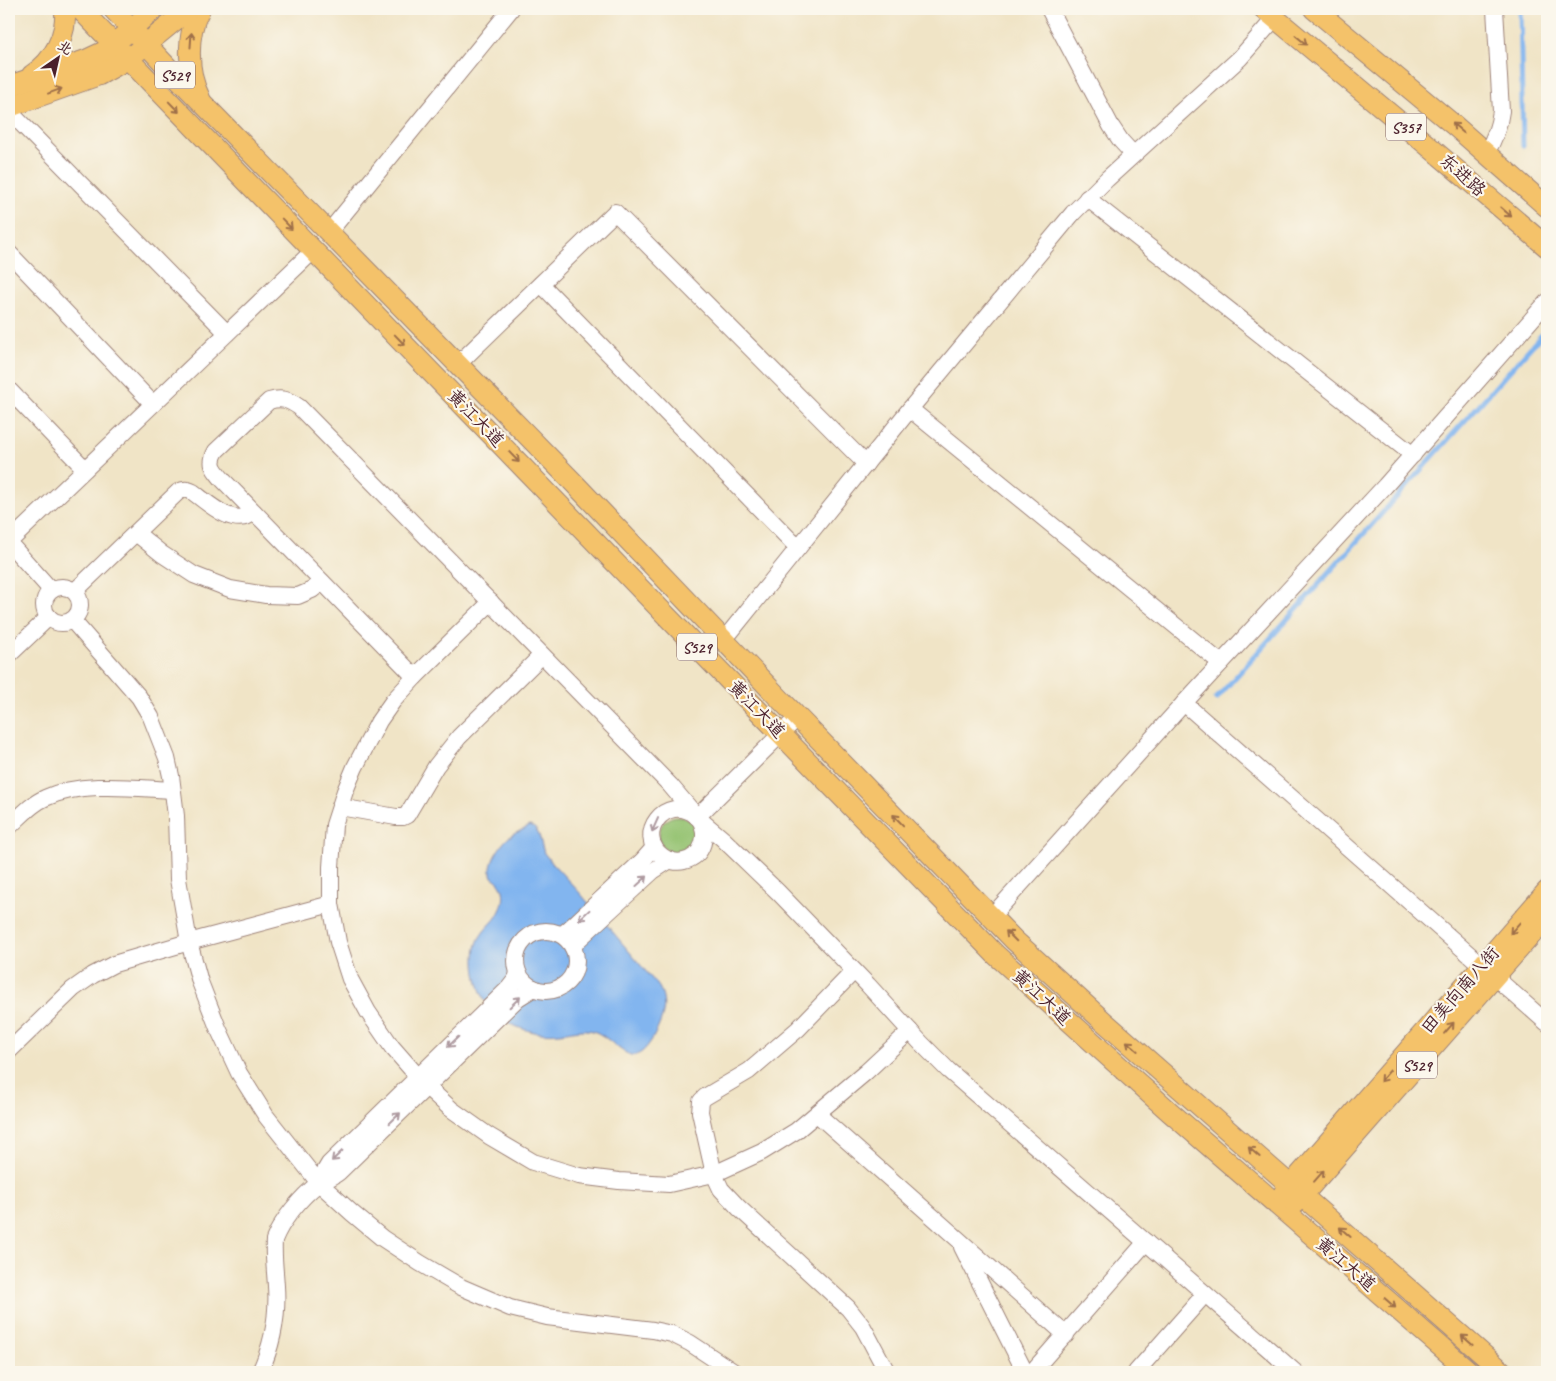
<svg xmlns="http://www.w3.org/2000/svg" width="1556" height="1381" font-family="Caveat,'LXGW WenKai TC',sans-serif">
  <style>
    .green { fill: #95c372; stroke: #70714e }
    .water { fill: #82b5ef; stroke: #666a8d }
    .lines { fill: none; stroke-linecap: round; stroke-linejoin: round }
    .stream { stroke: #82b5ef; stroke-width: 5 }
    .minor-casing { stroke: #9d8278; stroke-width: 18 }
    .major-casing { stroke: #9d8278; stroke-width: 22 }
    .minor { stroke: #fff; stroke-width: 16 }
    .major { stroke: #f4c26a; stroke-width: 20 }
    .oneway { stroke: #9f704a }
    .oneway2 { stroke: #ae9aa0 }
    .labels { text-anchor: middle; stroke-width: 4.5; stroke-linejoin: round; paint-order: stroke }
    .shield { fill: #fbf7ec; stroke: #7f6065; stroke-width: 1 }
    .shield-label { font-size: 16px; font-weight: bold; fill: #4a1f2b }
    .street-label { font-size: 18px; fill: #4a1f2b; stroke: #fbf7ec }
  </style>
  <rect width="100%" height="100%" fill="#fbf7ec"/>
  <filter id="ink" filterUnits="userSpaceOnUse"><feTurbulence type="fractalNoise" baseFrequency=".02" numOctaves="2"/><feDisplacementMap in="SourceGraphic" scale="10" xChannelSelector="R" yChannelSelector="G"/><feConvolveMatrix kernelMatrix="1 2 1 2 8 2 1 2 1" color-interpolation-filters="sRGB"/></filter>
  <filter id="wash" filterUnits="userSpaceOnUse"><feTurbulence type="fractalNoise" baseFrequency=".0096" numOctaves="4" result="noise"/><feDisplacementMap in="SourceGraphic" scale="20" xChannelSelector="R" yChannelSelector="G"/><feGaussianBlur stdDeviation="1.12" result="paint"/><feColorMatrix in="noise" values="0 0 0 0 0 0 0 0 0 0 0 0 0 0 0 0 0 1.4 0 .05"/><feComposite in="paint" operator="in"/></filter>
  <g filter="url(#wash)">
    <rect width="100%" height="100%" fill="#f0e4c6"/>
    <circle class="green" cx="678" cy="835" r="19"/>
    <path class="water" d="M530,826L535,828L539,835L544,853L552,863L580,893L659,987C663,995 665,1004 663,1013C661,1024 646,1059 631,1055C619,1052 607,1035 593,1031C582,1028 570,1032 559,1033C536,1036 509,1027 493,1011C477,996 469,956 480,937C484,930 490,925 495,919C505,905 509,887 492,877C487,865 499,847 508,838C514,833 523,830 530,826Z"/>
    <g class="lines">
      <g class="stream">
        <path d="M1520,9L1523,146"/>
        <path d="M1216,699L1547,329"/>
      </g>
    </g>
  </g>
  <g filter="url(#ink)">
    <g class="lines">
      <defs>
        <g id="minor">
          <path d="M1049,9L1111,126L1121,141L1133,154"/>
          <path d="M9,111L227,333"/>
          <path d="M1486,153C1495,139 1499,127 1501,111L1495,9"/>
          <path d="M1087,198L1413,455"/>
          <path d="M329,232L511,9"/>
          <path d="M9,253L153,404"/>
          <path d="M541,284L798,548"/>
          <path d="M458,364L615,212L866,464"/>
          <path d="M9,390L85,469"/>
          <path d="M910,409L1221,663"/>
          <path d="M136,533L162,554L194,575L230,589L266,595L298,596L312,590L322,582"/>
          <path d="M9,542L313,251"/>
          <path d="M9,543L51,590"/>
          <circle cx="62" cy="605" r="18"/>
          <path d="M75,591L178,492C184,489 187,489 193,492C209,504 235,529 254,512"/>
          <path d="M491,602L415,677L393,701L379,721L355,767L345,791L334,825L331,867V904L338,942L350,979L368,1012L392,1047L427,1087L451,1109L489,1136L533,1162L579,1176L619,1181L669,1184L714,1174L762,1152L796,1131L866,1072L910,1031"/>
          <path d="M72,620L139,697L151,717L167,758L171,776L176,816L178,879L189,942L200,982L218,1028L239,1073L266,1116L319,1183L352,1213L382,1238L420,1263L461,1287L510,1308L547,1317L653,1330L672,1334L690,1343L734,1372"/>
          <path d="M724,640L910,409L1073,213L1107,179L1240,58L1275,18"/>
          <path d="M9,655L49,617"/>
          <path d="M415,677L223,480C215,470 208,465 216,451L269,401C282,397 289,400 299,407L670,785L697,817L723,839L778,892L868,985L921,1043L948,1070L1295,1372"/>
          <path d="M1184,703L1547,1023"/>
          <path d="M340,807L396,817H403L407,815L436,766L459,737L542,655"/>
          <path d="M695,815C666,793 634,835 662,856C668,861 677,863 684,861C704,856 709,834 699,818"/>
          <path d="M697,817L798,717"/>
          <path d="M9,827C20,817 31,804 45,798C82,781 133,788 172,790"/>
          <path d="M992,916L1184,703L1385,486L1547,302"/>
          <circle cx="546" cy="961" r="30"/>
          <path d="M560,934L564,933L571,927L643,860L651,851L654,846"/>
          <path d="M573,948L577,941L653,871L670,860"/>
          <path d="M854,971L798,1029L749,1071L705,1097L701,1101L700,1112L714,1174L721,1189L739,1208L848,1308L863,1327L887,1372"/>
          <path d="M9,1051L73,989L93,975L114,964L189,942L331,904"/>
          <path d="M817,1114L1066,1335"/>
          <path d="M319,1183L323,1174L329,1164L509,988L516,979L518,973"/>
          <path d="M962,1247L1025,1372"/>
          <path d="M260,1372C272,1346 278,1315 276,1286C275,1270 273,1255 274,1240C281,1221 302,1196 318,1184C325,1180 333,1177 339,1172L518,998L534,988"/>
          <path d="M1032,1372L1146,1242"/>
          <path d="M1136,1372L1205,1294"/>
        </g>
        <g id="major">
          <path d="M80,9L744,696L996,955L1170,1112L1470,1372"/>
          <path d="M113,9L174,74L572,481L779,698L1014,940L1101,1019L1503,1372"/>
          <path d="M200,9C186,34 187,73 200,98"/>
          <path d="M1264,9L1426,144L1547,247"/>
          <path d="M1314,9L1455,126L1547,207"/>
          <path d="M32,75C54,61 67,35 65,9"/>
          <path d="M9,86L86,60L103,52L114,44L154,9"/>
          <path d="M9,107L99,75L128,59L189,9"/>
          <path d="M1283,1194L1547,891"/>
          <path d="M1295,1204L1547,917"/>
        </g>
      </defs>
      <use href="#minor" class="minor-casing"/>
      <use href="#major" class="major-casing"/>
      <use href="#minor" class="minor"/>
      <use href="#major" class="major"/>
    </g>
    <defs><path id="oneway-shaft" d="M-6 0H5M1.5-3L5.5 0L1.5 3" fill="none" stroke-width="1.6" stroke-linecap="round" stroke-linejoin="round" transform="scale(1.25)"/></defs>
    <g class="oneway">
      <use href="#oneway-shaft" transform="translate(191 40) rotate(-86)"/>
      <use href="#oneway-shaft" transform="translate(1301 40) rotate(40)"/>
      <use href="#oneway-shaft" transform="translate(55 91) rotate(-20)"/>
      <use href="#oneway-shaft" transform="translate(174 107) rotate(46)"/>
      <use href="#oneway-shaft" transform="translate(1458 128) rotate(-139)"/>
      <use href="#oneway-shaft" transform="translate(1506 212) rotate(41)"/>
      <use href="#oneway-shaft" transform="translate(287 224) rotate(46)"/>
      <use href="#oneway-shaft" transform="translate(400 340) rotate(46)"/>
      <use href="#oneway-shaft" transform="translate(514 457) rotate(46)"/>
      <use href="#oneway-shaft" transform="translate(898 820) rotate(-134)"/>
      <use href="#oneway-shaft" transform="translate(1515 928) rotate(131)"/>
      <use href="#oneway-shaft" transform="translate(1011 936) rotate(-135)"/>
      <use href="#oneway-shaft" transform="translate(1449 1028) rotate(-49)"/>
      <use href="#oneway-shaft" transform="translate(1132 1046) rotate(-139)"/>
      <use href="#oneway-shaft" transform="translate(1385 1076) rotate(131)"/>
      <use href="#oneway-shaft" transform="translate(1254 1152) rotate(-139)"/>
      <use href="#oneway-shaft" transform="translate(1319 1176) rotate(-49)"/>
      <use href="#oneway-shaft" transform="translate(1345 1232) rotate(-139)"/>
      <use href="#oneway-shaft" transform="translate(1390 1303) rotate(41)"/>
      <use href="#oneway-shaft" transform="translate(1467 1340) rotate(-139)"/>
    </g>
    <g class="oneway2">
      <use href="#oneway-shaft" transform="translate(655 825) rotate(114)"/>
      <use href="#oneway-shaft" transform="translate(642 881) rotate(-42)"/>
      <use href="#oneway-shaft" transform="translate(584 915) rotate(137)"/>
      <use href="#oneway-shaft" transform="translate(515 1002) rotate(-44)"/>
      <use href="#oneway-shaft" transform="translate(453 1042) rotate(136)"/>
      <use href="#oneway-shaft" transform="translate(395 1118) rotate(-44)"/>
      <use href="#oneway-shaft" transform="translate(337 1156) rotate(136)"/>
    </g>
  </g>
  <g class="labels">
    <g class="shield">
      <rect x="155" y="61.5" width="40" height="27" rx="4"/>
      <rect x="1386" y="113.5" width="40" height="27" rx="4"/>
      <rect x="677" y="633.5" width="40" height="27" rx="4"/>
      <rect x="1397" y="1051.5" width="40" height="27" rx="4"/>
    </g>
    <g class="shield-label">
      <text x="175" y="81">S529</text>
      <text x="1406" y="133">S357</text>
      <text x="697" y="653">S529</text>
      <text x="1417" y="1071">S529</text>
    </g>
    <g class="street-label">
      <text transform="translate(1463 175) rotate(41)" y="6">东进路</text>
      <text transform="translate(476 418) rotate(46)" y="6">黄江大道</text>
      <text transform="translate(757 709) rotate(46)" y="6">黄江大道</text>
      <text transform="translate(1460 990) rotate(-49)" y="6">田美向南八街</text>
      <text transform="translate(1042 997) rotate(43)" y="6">黄江大道</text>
      <text transform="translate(1346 1264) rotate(41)" y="6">黄江大道</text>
    </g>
  </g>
  <rect width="1556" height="1381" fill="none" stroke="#fbf7ec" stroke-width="30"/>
  <g transform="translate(58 58) rotate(34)" stroke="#fbf7ec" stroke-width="4" paint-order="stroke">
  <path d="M0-4L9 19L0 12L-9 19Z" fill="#4a1f2b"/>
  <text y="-8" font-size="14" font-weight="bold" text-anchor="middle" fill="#4a1f2b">北</text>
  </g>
</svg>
